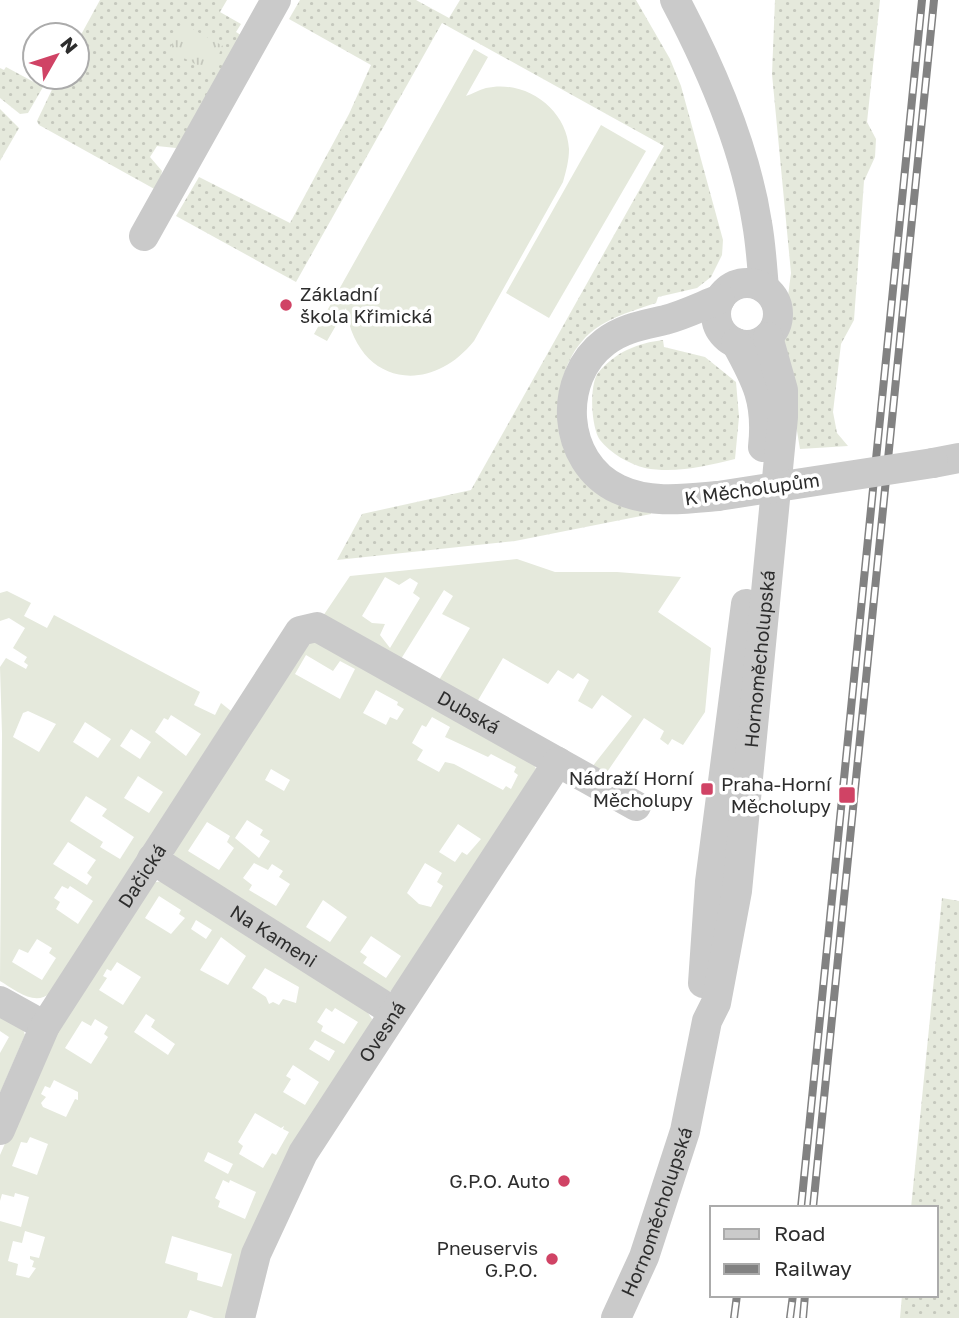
<svg xmlns="http://www.w3.org/2000/svg" width="959" height="1318" font-family="'Golos Text',sans-serif">
  <style>
    .grass { fill: url(#grass-dots) }
    .park { fill: url(#park-tufts) }
    .garden { fill: #e5e9dc; fill-rule: evenodd }
    .lines { fill: none; stroke-linecap: round; stroke-linejoin: round }
    .minor { stroke: #cacaca; stroke-width: 30 }
    .rail-casing { stroke: #828282; stroke-width: 8 }
    .rail { stroke: #fff; stroke-width: 5; stroke-dasharray: 16; stroke-linecap: butt }
    .minor-bridge { stroke: #cacaca; stroke-width: 30 }
    .poi-dot { fill: #d04365; stroke: #fff; stroke-width: 2.5 }
    .labels { text-anchor: middle; stroke-width: 7; stroke-linejoin: round; paint-order: stroke }
    .poi-label { font-size: 19px; fill: #2d2d2d; stroke: #fff; text-anchor: end }
    .street-label { font-size: 19px; fill: #2d2d2d; stroke: #fff }
  </style>
  <defs>
    <pattern id="grass-dots" width="8" height="8" patternUnits="userSpaceOnUse" patternTransform="scale(1.75)"><rect width="8" height="8" fill="#e5e9dc"/><path d="M2 2h.1M6 6h.1" fill="none" stroke="#c5c8bd" stroke-width="1.8" stroke-linecap="round"/></pattern>
    <pattern id="park-tufts" width="24" height="20" patternUnits="userSpaceOnUse" patternTransform="scale(1.75)"><rect width="24" height="20" fill="#e5e9dc"/><path d="M3 7l-1-3M5 7V3M7 7l1-3M15 17l-1-3M17 17v-4M19 17l1-3" fill="none" stroke="#c5c8bd"/></pattern>
  </defs>
  <rect width="100%" height="100%" fill="#fff"/>
  <g class="grass">
    <path d="M100,0H227L220,12L241,24L236,32L244,37L185,142L176,148L157,146L150,157L162,171L158,191L39,125L37,121L58,77H77V42Z"/>
    <path d="M300,0H416L449,18L460,0H636L670,59L681,86L723,240L722,255L711,277L697,288L658,297L656,303C635,310 613,316 595,329C558,357 554,407 564,449L650,507L651,514L515,541L337,560L362,514L471,490L664,146L442,23L296,282L176,216L199,177L290,223L349,114L371,65L289,19Z"/>
    <path d="M775,0H880L867,122L876,139L875,157L864,181L854,320L841,344L833,412L837,433L848,446L800,449L782,342L791,273L772,74Z"/>
    <path d="M6,67L43,87L28,113L20,114L0,98V68L4,70Z"/>
    <path d="M0,109L19,128L0,161Z"/>
    <path d="M663,340L664,347L705,357L736,382L739,417L735,459C706,466 675,474 645,468C629,464 610,453 600,440C591,427 589,385 598,373C615,352 638,343 663,340Z"/>
    <path d="M942,898L959,901V1318H900L902,1295H936V1208H911Z"/>
  </g>
  <path class="park" d="M183,24L223,46L210,72L169,50Z"/>
  <g class="garden">
    <path d="M474,49L488,57L466,96C472,94 479,90 486,88C525,79 567,109 569,149C569,161 566,171 563,182L474,341C428,398 356,383 346,308L327,341L314,334Z"/>
    <path d="M601,125L646,151L549,318L506,293Z"/>
    <path d="M517,559L555,572H617L681,577L658,612L711,648L705,712L683,745L672,739L668,745L660,739L664,731L644,718L605,775L592,767L632,716L602,695L592,709L578,701L589,680L578,673L573,679L558,670L548,684L503,658L477,702L439,680L470,628L442,614L453,596L444,590L401,659L323,616L350,576ZM385,577L399,585L410,578L418,583L413,593L420,598L390,648L380,635L385,624L372,623L362,616Z"/>
    <path d="M7,591L31,603L24,616L47,628L54,615L200,692L194,705L215,715L221,703L231,711L50,993C35,1007 15,990 0,981L2,734L0,667L6,658L26,669L28,665L24,662L27,657L13,648L25,628L9,618L0,621V593ZM28,711L56,724L39,752L13,737L23,713ZM171,715L201,734L186,756L155,732L164,718L168,720ZM85,722L111,739L98,758L73,742ZM131,729L151,742L140,759L120,746ZM138,776L163,792L149,813L124,798ZM86,796L107,809L102,816L134,837L120,859L100,847L103,842L70,821ZM68,842L96,860L87,873L92,877L87,885L53,864ZM62,886L68,889L70,886L93,901L78,924L56,909L60,902L54,898ZM37,939L52,948L49,953L56,958L42,980L12,962L19,949L28,953Z"/>
    <path d="M311,639L533,762L536,769L399,986L389,992L174,859V851ZM306,655L333,671L340,661L355,669L340,699L295,674ZM376,690L398,702L397,705L404,709L397,720L390,717L386,725L363,713ZM432,717L450,727L445,737L488,757L491,754L516,767L514,772L518,775L511,789L506,786L503,790L454,764L445,762L439,772L417,760L423,750L412,743L422,725L426,727ZM271,769L290,780L284,791L265,780ZM247,820L263,830L260,835L270,841L259,858L235,838ZM207,822L230,836L227,842L234,848L219,870L188,851ZM458,824L481,839L467,855L462,852L455,862L439,852ZM254,863L268,870L272,864L283,871L279,877L290,884L276,906L249,890L252,885L243,878ZM425,863L442,873L437,882L443,886L431,907L419,904L407,893ZM323,900L347,917L330,942L306,927ZM371,936L401,956L386,978L363,963L367,957L360,952Z"/>
    <path d="M162,881L366,1010L372,1019L370,1028L229,1318H214L190,1310L187,1318H0V1221L21,1227L29,1197L15,1193L14,1197L2,1194L0,1201V1155L45,1052L151,883ZM159,896L181,910L179,914L185,918L171,934L145,918ZM196,920L212,930L206,939L191,929ZM221,937L246,956L228,985L200,970ZM117,962L141,977L123,1005L99,990L107,978L103,976L107,969L111,971ZM265,968L299,987L296,1003L283,999L279,1005L273,1002L269,1004L266,997L252,988ZM326,1008L332,1012L335,1008L358,1022L344,1044L321,1031L323,1026L317,1022ZM146,1014L155,1020L151,1027L175,1044L168,1055L134,1032ZM95,1019L108,1027L104,1034L108,1037L91,1064L65,1048L82,1021L91,1026ZM315,1040L335,1051L329,1061L309,1049ZM293,1065L319,1082L305,1105L283,1092L291,1079L286,1076ZM54,1080L78,1092V1100L75,1099L66,1117L43,1107L41,1103L46,1097L41,1094L45,1086L50,1088ZM255,1113L281,1128L284,1126L283,1129L289,1132L276,1155L272,1153L263,1168L239,1154L243,1146L238,1142ZM30,1137L48,1144L37,1175L12,1166L21,1142L27,1143ZM208,1152L233,1164L228,1174L204,1161ZM223,1180L229,1183L230,1180L256,1192L245,1219L218,1207L220,1201L215,1198ZM25,1231L45,1237L39,1258L30,1256V1259L34,1261L32,1267L36,1268L29,1278L16,1275L18,1264L8,1261L13,1241L22,1243ZM172,1236L232,1254L222,1287L197,1280L198,1273L165,1263Z"/>
    <path d="M0,1014L23,1029L25,1035L0,1093V1053L9,1037L0,1031Z"/>
  </g>
  <g class="lines">
    <g class="minor">
      <path d="M675,0C711,68 745,146 757,223C761,245 762,267 764,288"/>
      <path d="M144,236L276,0"/>
      <circle cx="747" cy="314" r="31"/>
      <path d="M736,343C757,381 768,402 763,447"/>
      <path d="M933,463L959,458"/>
      <path d="M718,496C685,499 649,504 618,489C561,462 557,378 605,342C623,328 644,325 665,320C684,315 702,306 720,299"/>
      <path id="s1" d="M152,859L394,1012"/>
      <path d="M703,983L710,882L746,604"/>
      <path d="M0,1001L45,1026"/>
      <path id="s2" d="M0,1130L45,1026L300,631L317,627L636,806"/>
      <path id="s3" d="M240,1318L256,1254L303,1153L558,762"/>
      <path id="s4" d="M616,1318L644,1257L685,1131L707,1021L716,1003L737,891L783,417V390L768,337"/>
    </g>
    <defs>
      <g id="rail">
        <path d="M801,1208L922,0"/>
        <path d="M813,1208L934,0"/>
        <path d="M734,1318L737,1295"/>
        <path d="M790,1318L793,1295"/>
        <path d="M803,1318L805,1295"/>
      </g>
    </defs>
    <use href="#rail" class="rail-casing"/>
    <use href="#rail" class="rail"/>
    <path class="minor-bridge" d="M718,496L933,463"/>
  </g>
  <g class="poi-dot">
    <circle cx="286" cy="305" r="7"/>
    <rect x="700" y="782" width="14" height="14" rx="3.5"/>
    <rect x="838" y="786" width="18" height="18" rx="3.5"/>
    <circle cx="564" cy="1181" r="7"/>
    <circle cx="552" cy="1259" r="7"/>
  </g>
  <g class="labels">
    <g class="poi-label">
      <text x="300" y="301" text-anchor="start">Základní<tspan x="300" dy="22">škola Křimická</tspan></text>
      <text x="693" y="785">Nádraží Horní<tspan x="693" dy="22">Měcholupy</tspan></text>
      <text x="831" y="791">Praha-Horní<tspan x="831" dy="22">Měcholupy</tspan></text>
      <text x="550" y="1188">G.P.O. Auto</text>
      <text x="538" y="1255">Pneuservis<tspan x="538" dy="22">G.P.O.</tspan></text>
    </g>
    <g class="street-label">
      <text transform="translate(752 489) rotate(-8)" y="7">K Měcholupům</text>
      <text dy="7" stroke="none"><textPath href="#s4" startOffset="679">Hornoměcholupská</textPath></text>
      <text dy="7" stroke="none"><textPath href="#s2" startOffset="775">Dubská</textPath></text>
      <text dy="7" stroke="none"><textPath href="#s2" startOffset="292">Dačická</textPath></text>
      <text dy="7" stroke="none"><textPath href="#s1" startOffset="144">Na Kameni</textPath></text>
      <text dy="7" stroke="none"><textPath href="#s3" startOffset="322">Ovesná</textPath></text>
      <text dy="7" stroke="none"><textPath href="#s4" startOffset="114">Hornoměcholupská</textPath></text>
    </g>
  </g>
  <rect x="710" y="1206" width="228" height="91" fill="#ffffff" stroke="#ababab" stroke-width="2"/>
  <rect x="724" y="1229" width="35" height="10" fill="#cacaca" stroke="#ababab" stroke-width="2"/>
  <text x="774" y="1241" font-size="21" fill="#2d2d2d">Road</text>
  <rect x="724" y="1264" width="35" height="10" fill="#828282" stroke="#ababab" stroke-width="2"/>
  <text x="774" y="1276" font-size="21" fill="#2d2d2d">Railway</text>
  <g transform="translate(56 56) rotate(51)"><circle r="33" fill="#ffffff" stroke="#ababab" stroke-width="2"/>
  <path d="M0-5L12 26L0 18L-12 26Z" fill="#d04365"/>
  <text y="-10" font-size="19" font-weight="bold" text-anchor="middle" fill="#2d2d2d">N</text>
  </g>
</svg>
